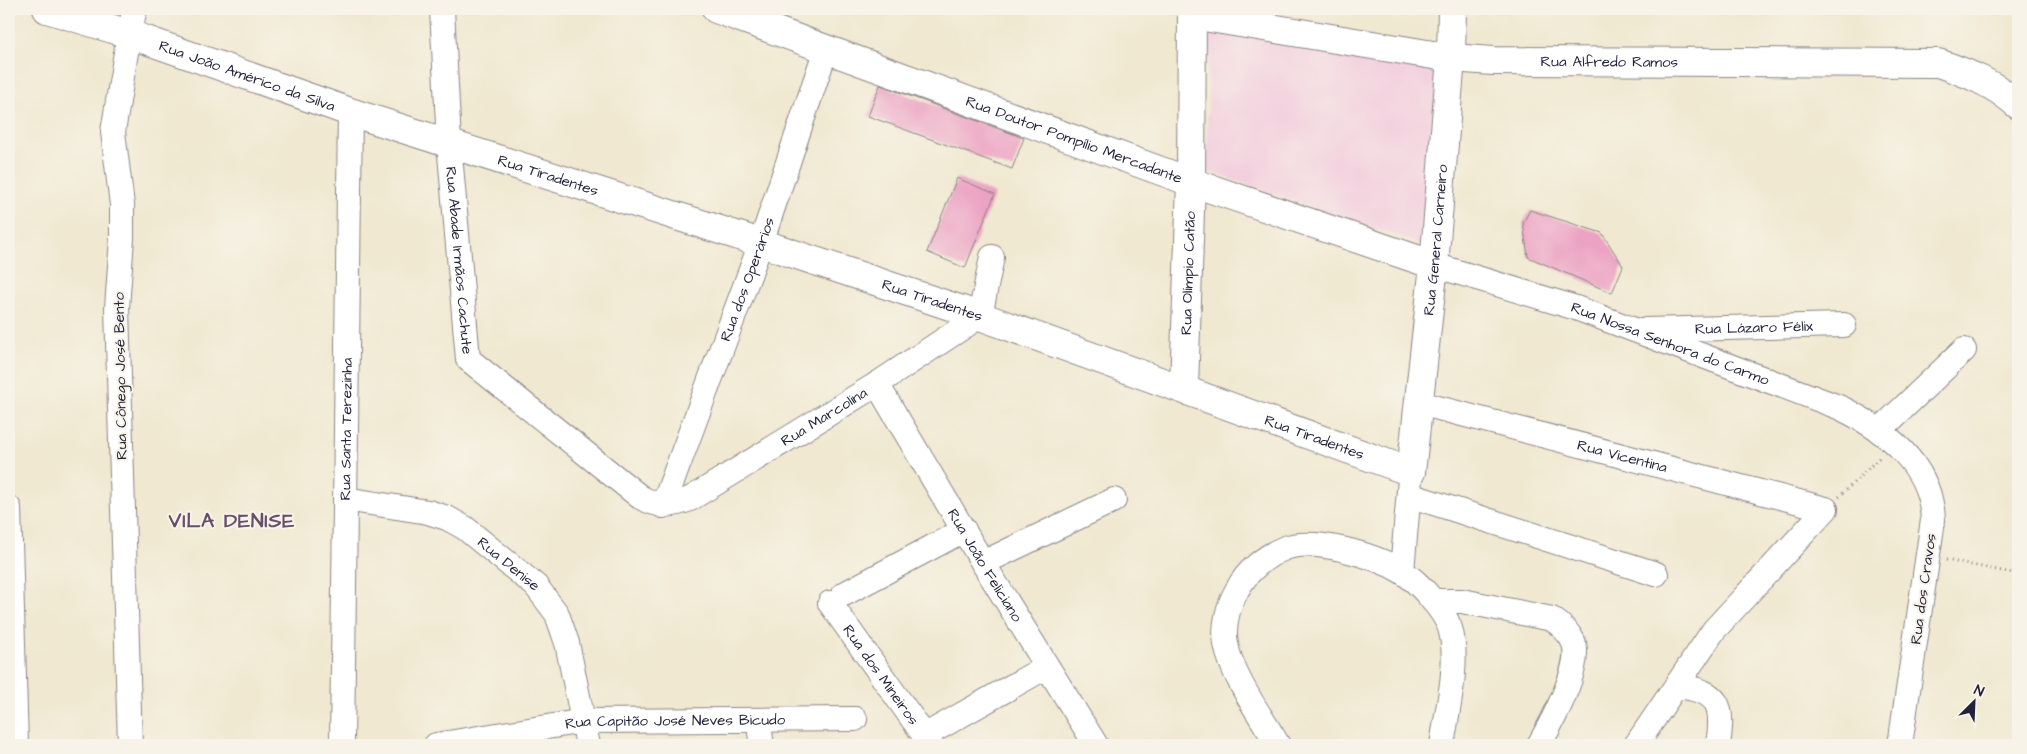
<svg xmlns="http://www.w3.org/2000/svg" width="2027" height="754" font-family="'Architects Daughter',sans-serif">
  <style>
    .built { fill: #f3cfde }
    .building { fill: #eca3c3 }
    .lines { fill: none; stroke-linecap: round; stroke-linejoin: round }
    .minor-casing { stroke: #898586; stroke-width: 26 }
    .major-casing { stroke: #898586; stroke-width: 30 }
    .path { stroke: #898586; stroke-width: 3; stroke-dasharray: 1 4; stroke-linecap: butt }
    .minor { stroke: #fff; stroke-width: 24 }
    .major { stroke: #fff; stroke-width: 28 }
    .labels { text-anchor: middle; stroke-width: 4; stroke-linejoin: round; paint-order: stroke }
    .street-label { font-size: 15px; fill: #22223b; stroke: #f7f3e8 }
    .district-label { font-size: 20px; font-weight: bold; letter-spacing: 1px; fill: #694f6b; stroke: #f7f3e8 }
  </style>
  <rect width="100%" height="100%" fill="#f7f3e8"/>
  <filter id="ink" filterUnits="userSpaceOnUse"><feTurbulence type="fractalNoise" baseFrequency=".02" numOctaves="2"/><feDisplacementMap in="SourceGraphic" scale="10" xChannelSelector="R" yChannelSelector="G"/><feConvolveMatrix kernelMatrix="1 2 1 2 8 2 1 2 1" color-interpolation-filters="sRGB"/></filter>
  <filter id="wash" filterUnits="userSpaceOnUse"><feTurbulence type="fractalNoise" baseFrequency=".0096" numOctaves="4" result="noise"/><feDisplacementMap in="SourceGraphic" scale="20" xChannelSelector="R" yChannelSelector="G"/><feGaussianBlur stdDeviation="1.12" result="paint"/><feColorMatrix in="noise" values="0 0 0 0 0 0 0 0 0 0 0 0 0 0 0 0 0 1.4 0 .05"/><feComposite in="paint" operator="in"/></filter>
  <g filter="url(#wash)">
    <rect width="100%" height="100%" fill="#f0e8d0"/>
    <path class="built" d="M1209,25L1440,65L1423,245L1207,171Z"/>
    <g id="blocks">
      <g class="building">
        <path d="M880,85L1024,138L1012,169L868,116Z"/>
        <path d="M957,178L995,194L965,268L927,252Z"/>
        <path d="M1530,210L1602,233L1623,266L1612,293L1528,257L1523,223Z"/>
      </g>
    </g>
  </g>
  <g filter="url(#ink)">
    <use href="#blocks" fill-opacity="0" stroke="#898586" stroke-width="1"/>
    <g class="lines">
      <defs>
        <g id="minor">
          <path id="s1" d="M442,9L449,143L468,359L640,497C658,507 670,507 690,499L877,384L980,316L992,257"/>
          <path id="s2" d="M1434,265L1576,308L1841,408C1887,431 1931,465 1933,520L1900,745"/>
          <path id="s3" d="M1646,330L1844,325"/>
          <path id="s4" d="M877,384L983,563L1096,745"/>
          <path id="s5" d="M1419,403L1826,509L1714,630L1636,745"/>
          <path d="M1880,430L1964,350"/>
          <path d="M1409,495L1656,574"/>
          <path id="s6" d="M345,499L428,512L447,518L465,528L536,586L557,614L567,643L588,745"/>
          <path id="s7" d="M663,506L761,243L826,49"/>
          <path d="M9,508L16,745"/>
          <path d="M983,563L1114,500"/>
          <path d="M1402,571L1410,479"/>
          <path d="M844,594L964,530"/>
          <path d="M1433,601H1462L1552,619C1561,625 1568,631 1573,641C1584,664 1551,724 1539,745"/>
          <path id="s8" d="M830,603L931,745"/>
          <path d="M1677,686C1720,691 1724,705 1718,745"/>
          <path d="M758,720L762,745"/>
          <path d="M924,736L1046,667"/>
          <path d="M130,745L117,308L122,238V205L113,132L129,34L135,9"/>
          <path id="s9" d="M342,745L350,112"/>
          <path id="s10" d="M436,745L584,721L855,719"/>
          <path d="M1278,745C1261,716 1232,677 1226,644C1223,626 1228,606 1237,590C1247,571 1265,556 1285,548C1314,537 1376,556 1401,571C1418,581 1447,613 1451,632C1459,665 1447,711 1442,745"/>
        </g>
        <g id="major">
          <path id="s11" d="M47,9L129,34L350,112L761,243L980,316L1411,472L1434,265L1451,58L1452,9"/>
          <path id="s12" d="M716,9L1191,182L1434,265"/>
          <path id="s13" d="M1192,15L1451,58L1493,61L1938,63C1968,73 1995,84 2018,105"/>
          <path id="s14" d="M1184,388L1191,182L1192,9"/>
        </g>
      </defs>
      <use href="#minor" class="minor-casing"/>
      <use href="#major" class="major-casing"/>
      <g class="path">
        <path d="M1839,497L1881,456"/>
        <path d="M1946,560L2018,574"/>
      </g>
      <use href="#minor" class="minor"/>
      <use href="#major" class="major"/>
    </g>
  </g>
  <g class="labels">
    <g class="street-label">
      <text dy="5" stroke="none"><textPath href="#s13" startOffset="421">Rua Alfredo Ramos</textPath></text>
      <text dy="5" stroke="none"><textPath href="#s11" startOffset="211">Rua João Américo da Silva</textPath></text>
      <text dy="5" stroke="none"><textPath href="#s12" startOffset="381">Rua Doutor Pompílio Mercadante</textPath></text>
      <text dy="5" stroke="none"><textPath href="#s11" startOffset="528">Rua Tiradentes</textPath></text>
      <text dy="5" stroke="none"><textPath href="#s11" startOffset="1674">Rua General Carneiro</textPath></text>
      <text dy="5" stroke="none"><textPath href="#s1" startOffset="252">Rua Abade Irmãos Cachute</textPath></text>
      <text dy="5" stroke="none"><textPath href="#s14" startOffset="115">Rua Olímpio Catão</textPath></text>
      <text dy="5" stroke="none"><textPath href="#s7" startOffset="242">Rua dos Operários</textPath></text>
      <text dy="5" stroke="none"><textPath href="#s11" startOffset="932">Rua Tiradentes</textPath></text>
      <text dy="5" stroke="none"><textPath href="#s3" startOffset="108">Rua Lázaro Félix</textPath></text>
      <text dy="5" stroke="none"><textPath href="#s2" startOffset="249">Rua Nossa Senhora do Carmo</textPath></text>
      <text transform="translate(120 376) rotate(-91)" y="5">Rua Cônego José Bento</text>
      <text dy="5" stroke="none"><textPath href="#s1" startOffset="781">Rua Marcolina</textPath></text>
      <text dy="5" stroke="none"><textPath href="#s9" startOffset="316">Rua Santa Terezinha</textPath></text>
      <text dy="5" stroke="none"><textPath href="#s11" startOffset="1338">Rua Tiradentes</textPath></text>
      <text dy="5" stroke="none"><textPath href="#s5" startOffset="210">Rua Vicentina</textPath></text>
      <text dy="5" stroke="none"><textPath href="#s6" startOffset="181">Rua Denise</textPath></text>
      <text dy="5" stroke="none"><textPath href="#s4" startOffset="211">Rua João Feliciano</textPath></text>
      <text transform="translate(1923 589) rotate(-82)" y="5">Rua dos Cravos</text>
      <text dy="5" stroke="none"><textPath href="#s8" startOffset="88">Rua dos Mineiros</textPath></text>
      <text dy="5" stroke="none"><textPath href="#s10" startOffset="241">Rua Capitão José Neves Bicudo</textPath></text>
    </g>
    <g class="district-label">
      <text x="232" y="527">VILA DENISE</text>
    </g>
  </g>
  <rect width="2027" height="754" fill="none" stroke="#f7f3e8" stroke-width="30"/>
  <g transform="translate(1974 702) rotate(24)" stroke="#f7f3e8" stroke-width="4" paint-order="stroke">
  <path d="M0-4L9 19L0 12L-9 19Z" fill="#22223b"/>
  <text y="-8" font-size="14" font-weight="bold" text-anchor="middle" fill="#22223b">N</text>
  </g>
</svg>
